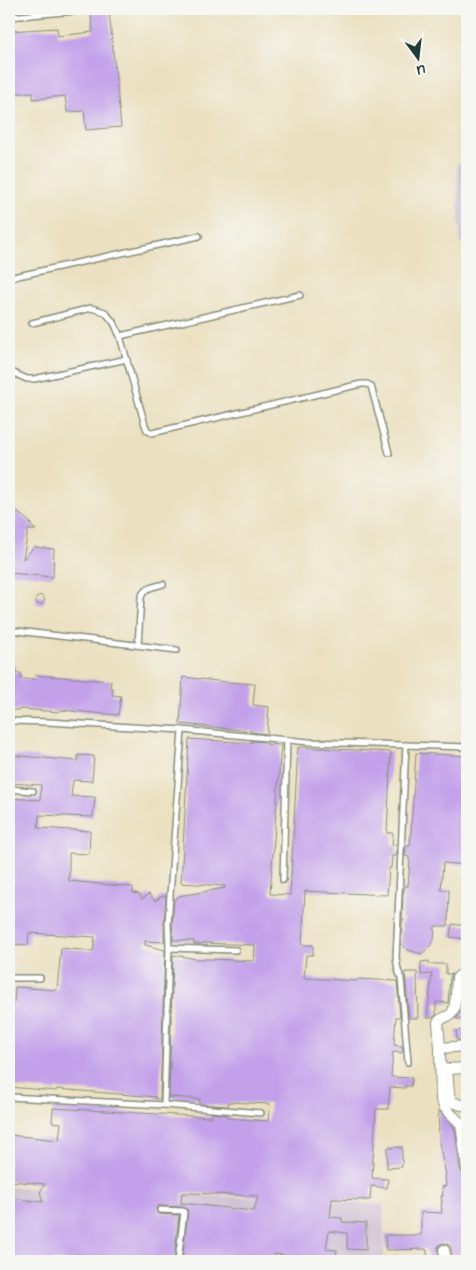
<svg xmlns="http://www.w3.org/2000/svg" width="476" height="1270" font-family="'Architects Daughter',sans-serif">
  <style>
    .industrial { fill: #cebed1 }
    .building { fill: #c3a0ea; fill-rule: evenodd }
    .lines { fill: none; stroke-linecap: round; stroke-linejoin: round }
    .lane-casing { stroke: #858e7a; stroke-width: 8 }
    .street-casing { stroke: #858e7a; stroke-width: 12 }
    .lane { stroke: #fff; stroke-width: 5 }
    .street { stroke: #fff; stroke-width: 10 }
  </style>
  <rect width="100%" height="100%" fill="#f6f6f2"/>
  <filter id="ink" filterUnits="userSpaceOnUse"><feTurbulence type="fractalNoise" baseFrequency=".02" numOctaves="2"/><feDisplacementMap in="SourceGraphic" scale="10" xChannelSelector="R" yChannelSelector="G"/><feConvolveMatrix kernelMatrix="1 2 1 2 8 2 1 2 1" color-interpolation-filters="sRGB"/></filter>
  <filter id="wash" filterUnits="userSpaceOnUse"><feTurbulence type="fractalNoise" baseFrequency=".0096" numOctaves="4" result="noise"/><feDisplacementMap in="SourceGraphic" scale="20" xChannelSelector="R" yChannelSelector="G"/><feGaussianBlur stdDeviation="1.12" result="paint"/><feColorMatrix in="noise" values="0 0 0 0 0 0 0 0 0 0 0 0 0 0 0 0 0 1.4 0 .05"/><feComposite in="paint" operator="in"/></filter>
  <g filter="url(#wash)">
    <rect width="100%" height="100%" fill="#ebe0bf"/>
    <g class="industrial">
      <path d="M467,162V243H460L457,163Z"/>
      <path d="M9,1187L348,1202L383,1205L384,1261H9Z"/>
    </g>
    <g id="blocks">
      <g class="building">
        <path d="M109,12L121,127L86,130L84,111L67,112L65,96L33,99V92L9,94V31L57,28L58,36L93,32L91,14Z"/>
        <path d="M9,505L32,524H29L36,530H28L23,559L34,547L54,549L53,577L9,573Z"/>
        <circle cx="40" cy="600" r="4.5"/>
        <path d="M9,665H16V673H21V679H35L36,675L111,681L110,688H113L112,695L121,696L118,715L60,710L59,712L20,709V710H9Z"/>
        <path d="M183,677L226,682L255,684L253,705L269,707L267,734L252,732V731L180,724Z"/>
        <path d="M189,739L251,743V741L266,742V744L281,745L270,894L290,895L298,747L391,752L387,833H393L392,845H397L396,856H392L391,868H389L387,895L305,891L302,945H313V955H306L304,978L357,981L358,979L397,981L400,1017H396L394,1045L402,1046L403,1049L402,1053L393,1052L391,1077L412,1078L411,1086H405V1088L390,1087L388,1109H376L372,1178L388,1179L387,1188L371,1186L370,1200L332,1199L330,1217L342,1218V1222L366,1223V1250L347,1249V1233L329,1231L326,1249L337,1250L336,1259L325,1258V1260L274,1254V1261H182L188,1210L183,1207L160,1206H158L156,1209L158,1214L179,1215L174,1261H9V1198L43,1202L40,1192L45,1184L9,1181V1135L59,1140L61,1123L52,1122L53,1108L211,1117L212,1113L227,1115V1118L268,1121L270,1104L229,1102L228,1106L199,1104L200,1099L169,1097L173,955L197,959H211L254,961L255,945L202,943V944H194V941L173,940L172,923L174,900L179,896L225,888V886L181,883ZM182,1193H190L258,1196L254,1211L181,1203Z"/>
        <path d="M416,753L467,756V865L443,863L441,890H449L448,926H435L434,940L431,945L422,954L408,950L401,944L402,922L404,919H402L403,894L405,886H408L410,861H409V857L405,856L406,846H410Z"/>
        <path d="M9,755L78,761V755L94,756L92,781L73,780L71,796L95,797L93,817L39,815L38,828L90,831L89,854L69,853V881L133,887V893L139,894L142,899L149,894L155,901L162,896H166L164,923V942L145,941V945L165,950L160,1099H156V1097L57,1089L56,1091L9,1087V1002H14L15,987L57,990L61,948L93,951L95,937L29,933L28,945L9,944V798L40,800L41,785L9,783Z"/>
        <path d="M452,924L467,926V939L450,937Z"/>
        <path d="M429,961V964H446V974H452L450,977L448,1003L436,1002V1015L432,1018H427L432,974L421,975V962Z"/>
        <path d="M405,972H417L418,1018H409Z"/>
        <path d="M467,1011V1019H456L460,1012Z"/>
        <path d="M467,1030V1039L457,1040L456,1031Z"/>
        <path d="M438,1110L453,1126L454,1129H455L460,1169L462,1173L465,1175L467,1187V1261H453L451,1248L449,1245L446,1243L440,1244L438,1247L439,1261H429L426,1249L386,1250L385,1235H421V1212L442,1213L441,1205L442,1204L441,1196H443L442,1187L446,1186L445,1176L446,1175L439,1142H440L438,1131H439Z"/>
        <path d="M402,1147V1167L387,1168V1148Z"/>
      </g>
    </g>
  </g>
  <g filter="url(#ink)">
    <use href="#blocks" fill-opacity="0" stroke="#858e7a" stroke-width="1"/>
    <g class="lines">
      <defs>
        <g id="lane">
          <path d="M9,17L86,10"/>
          <path d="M9,278L199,236"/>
          <path d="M32,323L91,308L105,312L114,323L120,336L145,425L147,430L152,433L361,384H367L371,386L389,453"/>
          <path d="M120,336L300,295"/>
          <path d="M9,371L27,379H34L127,359"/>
          <path d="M9,630L177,650"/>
          <path d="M138,645L141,597C145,587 154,587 163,584"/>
          <path d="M9,721L48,722L182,730L168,923L169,948L164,1105"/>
          <path d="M182,730L309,742L467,747"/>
          <path d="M406,745L396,958L398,970L401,978L408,1062"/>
          <path d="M9,789L33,791"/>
          <path d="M283,880L287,740"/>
          <path d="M169,948L236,950"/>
          <path d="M9,978H40"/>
          <path d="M9,1097L164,1105L261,1113"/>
          <path d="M160,1210L183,1211L184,1212L178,1261"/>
        </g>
        <g id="street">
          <path d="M467,973L459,976L457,978C456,987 457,1008 451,1014C447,1018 441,1017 438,1022L440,1048L441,1100L445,1108L461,1124L467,1168"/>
          <path d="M440,1048L467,1046"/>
          <path d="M461,1105L452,1102L449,1094L447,1069L467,1068"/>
          <path d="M444,1250L446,1261"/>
        </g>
      </defs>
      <use href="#lane" class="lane-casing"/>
      <use href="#street" class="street-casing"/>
      <use href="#lane" class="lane"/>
      <use href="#street" class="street"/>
    </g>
  </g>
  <rect width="476" height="1270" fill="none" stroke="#f6f6f2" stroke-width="30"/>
  <g transform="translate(418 58) rotate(165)" stroke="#f6f6f2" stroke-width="4" paint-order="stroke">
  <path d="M0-4L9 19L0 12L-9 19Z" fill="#1f3d34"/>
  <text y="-8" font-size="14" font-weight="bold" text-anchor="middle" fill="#1f3d34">U</text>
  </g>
</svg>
